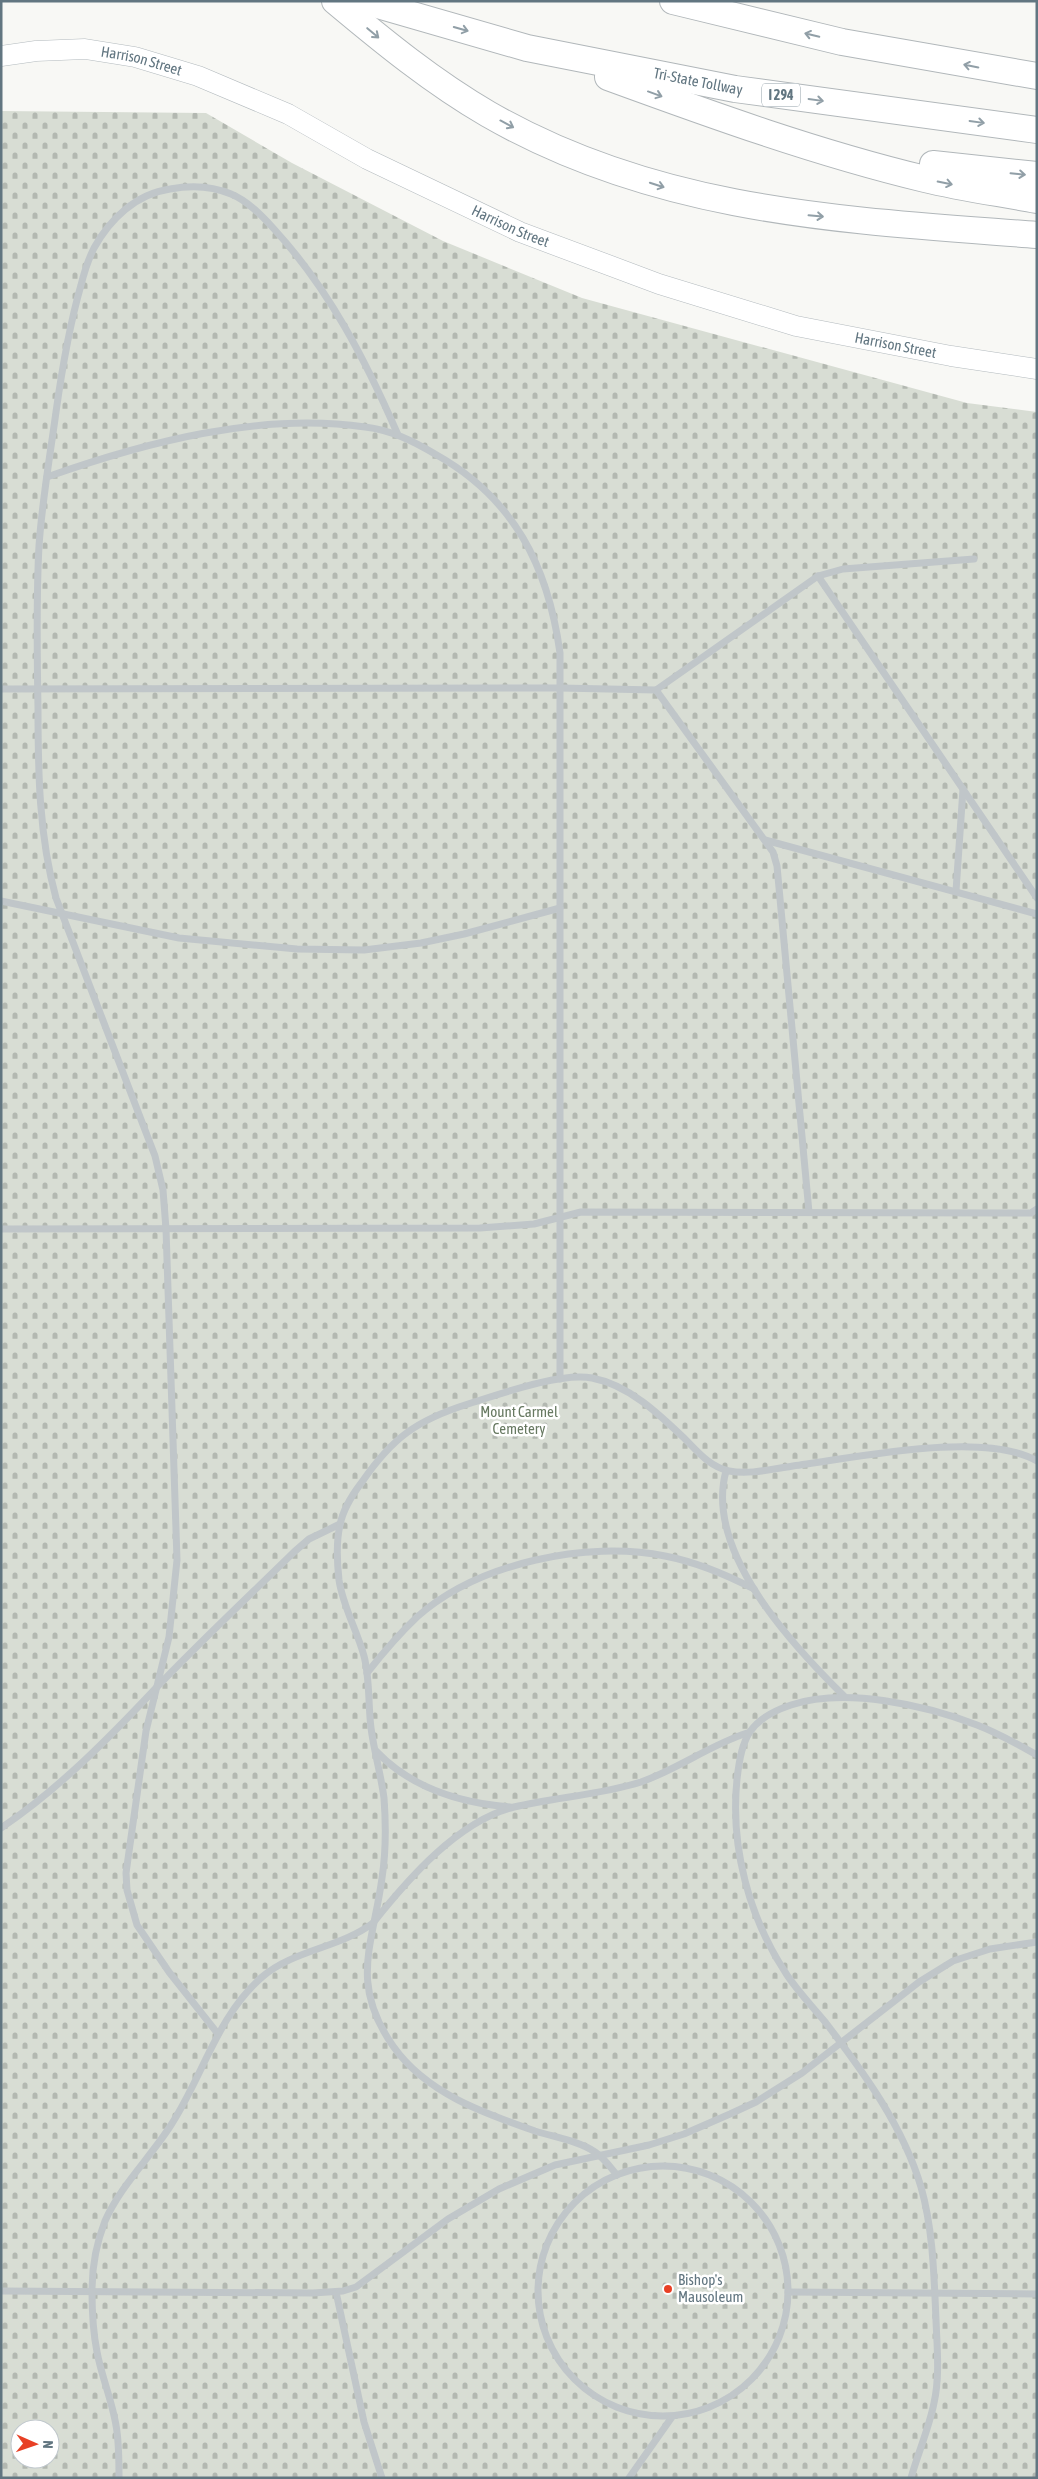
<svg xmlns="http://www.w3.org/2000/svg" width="1038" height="2479" font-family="'Asap Condensed',sans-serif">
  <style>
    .cemetery { fill: url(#cemetery-stones); fill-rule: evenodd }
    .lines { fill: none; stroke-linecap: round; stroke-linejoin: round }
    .secondary-casing { stroke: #b3babe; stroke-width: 21 }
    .highway-casing { stroke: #b1b7ba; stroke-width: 28 }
    .lane { stroke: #c0c6c9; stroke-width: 7 }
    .secondary { stroke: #fff; stroke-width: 20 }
    .highway { stroke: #fff; stroke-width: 26 }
    .oneway { stroke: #919fa7 }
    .poi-dot { fill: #e84025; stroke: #fff; stroke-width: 2 }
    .labels { text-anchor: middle; stroke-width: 5; stroke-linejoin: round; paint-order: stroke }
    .shield { fill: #fff; stroke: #919fa7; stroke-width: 1 }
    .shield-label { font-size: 14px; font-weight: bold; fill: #627681 }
    .street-label { font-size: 15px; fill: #627681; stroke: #fff }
    .park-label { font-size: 15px; fill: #677961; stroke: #fff }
    .poi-label { font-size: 15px; fill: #627681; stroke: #fff; text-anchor: start }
  </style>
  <defs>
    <pattern id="cemetery-stones" width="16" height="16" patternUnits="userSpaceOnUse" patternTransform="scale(1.25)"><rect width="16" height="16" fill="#d8ddd4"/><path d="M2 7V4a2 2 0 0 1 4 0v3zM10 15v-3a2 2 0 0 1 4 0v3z" fill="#b3b8b1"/></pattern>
  </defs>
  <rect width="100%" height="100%" fill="#f8f8f5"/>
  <path class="cemetery" d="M1,111L206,113L292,163L443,241L582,298L967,403L1037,412V2478H1ZM20,2429H50V2459H20Z"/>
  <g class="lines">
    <defs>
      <g id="secondary">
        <path id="s1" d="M1,56L36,51L85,49L135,57L198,76L288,114L367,159L520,232L659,284L796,326L951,356L1037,369"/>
      </g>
      <g id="highway">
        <path d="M335,1C384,42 433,82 488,114C660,213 845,220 1037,235"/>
        <path id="s2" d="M364,1L527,48L735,89L1037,130"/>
        <path d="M673,1L842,42L1037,76"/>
        <path d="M608,77C712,115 817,153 925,179C962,188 1000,193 1037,200"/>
        <path d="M933,164L1037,175"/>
      </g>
    </defs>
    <use href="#secondary" class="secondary-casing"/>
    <use href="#highway" class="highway-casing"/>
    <g class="lane">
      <path d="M47,477C146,442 260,412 365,427C391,430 413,441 435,454C514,498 548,566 560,653V1379"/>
      <path d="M818,576L1037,898"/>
      <path d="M1,689L560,688L656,690L818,576L843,569L974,559"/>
      <path d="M656,690L773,852L777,866L809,1212"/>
      <path d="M765,840L1037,914"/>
      <path d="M956,891L963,789"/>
      <path d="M1,901L179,938L297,949L364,950L421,943L464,934L560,908"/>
      <path d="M1,1229L480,1228L534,1224L581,1212L1031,1213L1037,1209"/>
      <path d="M726,1471C704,1551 792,1645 845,1697"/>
      <path d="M367,1673C382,1654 399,1634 417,1617C478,1563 587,1540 665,1556C696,1562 725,1574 754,1589"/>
      <path d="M376,1751C412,1789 460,1803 510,1807"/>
      <path d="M1,1828C59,1789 109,1738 156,1688C201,1641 248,1597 294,1552L309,1539L340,1524"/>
      <path d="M218,2034L169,1972L137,1925L127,1890L126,1873L146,1731L169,1637L177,1560L166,1229L163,1190L155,1156L56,898C39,836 38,772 38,708C37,654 36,600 39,546C42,501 50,456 56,412C62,369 69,327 81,285C84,273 88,260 94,248C110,219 136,194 170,189C191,185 212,186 231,194C248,201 262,216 274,229C329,289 366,361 398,435"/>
      <circle cx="663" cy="2291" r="125"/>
      <path d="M617,2175C610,2167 604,2158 595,2152C579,2141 554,2137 535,2131C483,2113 426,2093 393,2046C349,1983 373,1945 382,1878C386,1852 386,1825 384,1798C381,1775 374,1751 371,1728C368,1704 370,1679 364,1656C357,1630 343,1607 339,1580C337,1562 336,1542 340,1525C343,1509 352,1495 362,1482C392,1438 417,1420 468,1404C500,1394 561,1372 592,1378C629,1385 659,1414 685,1439C698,1452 710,1467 729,1471C749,1475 772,1469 793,1466C854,1458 984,1430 1037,1461"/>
      <path d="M1,2291L313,2293L343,2291L356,2287L448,2219L499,2189L555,2165L649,2145L684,2134L730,2114L756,2102L802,2073L919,1982L953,1961L990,1949L1037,1942"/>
      <path d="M336,2292L364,2422L382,2478"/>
      <path d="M788,2292L1037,2294"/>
      <path d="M119,2478C119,2463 119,2447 117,2432C114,2405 102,2379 97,2352C93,2332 92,2311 92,2291C92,2267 96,2244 105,2221C121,2185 150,2158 171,2125C203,2076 217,2016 262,1977C293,1950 340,1948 373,1923C408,1879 458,1821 514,1807C556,1797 600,1795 641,1782C678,1769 710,1745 747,1733"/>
      <path d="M629,2478L672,2417"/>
      <path d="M911,2478C918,2453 929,2428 934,2403C940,2376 937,2347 936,2320C934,2275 933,2229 921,2187C903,2126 864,2073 826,2023C813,2007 799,1993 787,1975C749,1918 730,1847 737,1779C742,1737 749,1719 791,1705C845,1687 925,1705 977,1725C998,1733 1017,1744 1037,1755"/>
    </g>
    <use href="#secondary" class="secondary"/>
    <use href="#highway" class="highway"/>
  </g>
  <defs><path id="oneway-shaft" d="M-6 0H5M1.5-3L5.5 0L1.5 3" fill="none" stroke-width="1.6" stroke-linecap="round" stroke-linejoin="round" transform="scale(1.25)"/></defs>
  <g class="oneway">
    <use href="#oneway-shaft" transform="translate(461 29) rotate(16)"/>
    <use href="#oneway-shaft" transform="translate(373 33) rotate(40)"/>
    <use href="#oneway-shaft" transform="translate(812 35) rotate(-167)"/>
    <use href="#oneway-shaft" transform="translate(971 66) rotate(-169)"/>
    <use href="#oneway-shaft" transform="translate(655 94) rotate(20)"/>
    <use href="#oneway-shaft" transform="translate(816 100) rotate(8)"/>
    <use href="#oneway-shaft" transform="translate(977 122) rotate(8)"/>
    <use href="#oneway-shaft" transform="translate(507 124) rotate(28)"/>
    <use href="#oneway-shaft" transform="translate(1018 174) rotate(6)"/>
    <use href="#oneway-shaft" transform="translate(945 183) rotate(11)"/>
    <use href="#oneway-shaft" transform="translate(657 185) rotate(18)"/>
    <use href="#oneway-shaft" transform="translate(816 216) rotate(5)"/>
  </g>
  <circle class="poi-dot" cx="668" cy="2289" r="5"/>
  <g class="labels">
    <rect class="shield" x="762" y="83.5" width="38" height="23" rx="4"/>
    <g class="shield-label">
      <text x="781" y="100">I 294</text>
    </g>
    <g class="street-label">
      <text dy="5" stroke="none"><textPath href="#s1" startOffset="142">Harrison Street</textPath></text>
      <text dy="5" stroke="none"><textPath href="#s2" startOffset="344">Tri-State Tollway</textPath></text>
      <text dy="5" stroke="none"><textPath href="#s1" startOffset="548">Harrison Street</textPath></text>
      <text dy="5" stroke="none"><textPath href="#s1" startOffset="952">Harrison Street</textPath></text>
    </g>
    <g class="park-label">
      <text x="519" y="1417">Mount Carmel<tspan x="519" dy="17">Cemetery</tspan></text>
    </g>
    <g class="poi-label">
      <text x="678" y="2285">Bishop's<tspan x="678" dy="17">Mausoleum</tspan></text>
    </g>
  </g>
  <rect width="1038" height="2479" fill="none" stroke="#627681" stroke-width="5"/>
  <g transform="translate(35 2444) rotate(92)"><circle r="24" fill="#ffffff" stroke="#c0c8cd"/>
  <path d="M0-4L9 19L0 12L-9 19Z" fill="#e84025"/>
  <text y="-8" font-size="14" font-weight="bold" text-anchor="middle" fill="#627681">N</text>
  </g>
</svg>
